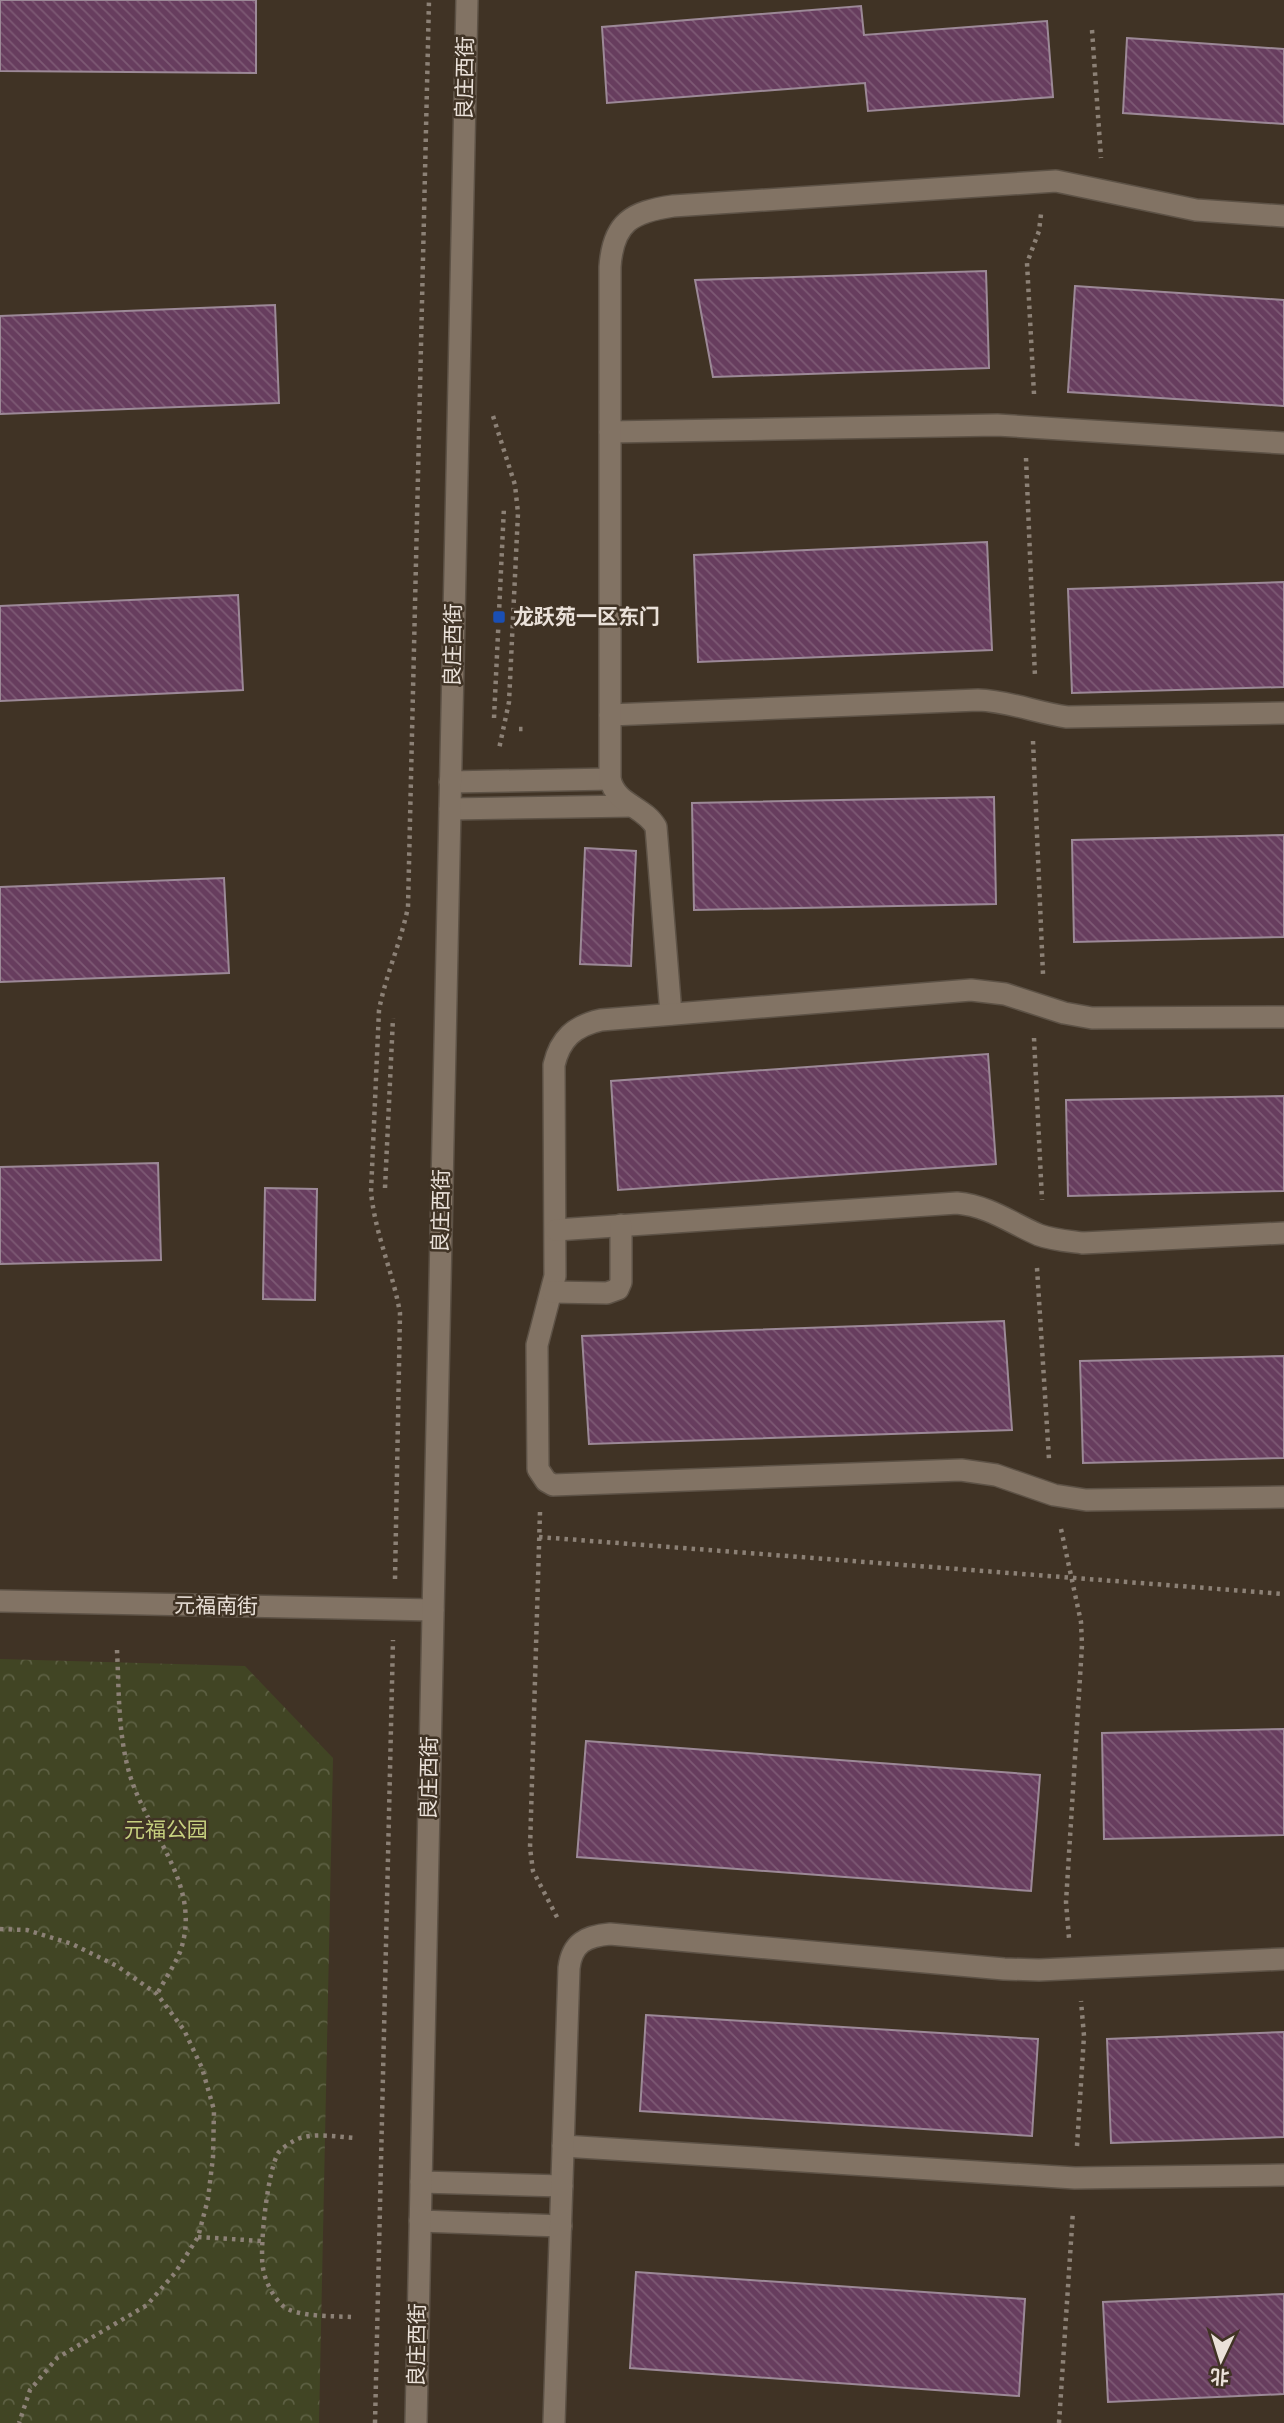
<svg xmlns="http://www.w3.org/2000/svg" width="1284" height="2423" font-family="'Alegreya Sans','Noto Sans SC',sans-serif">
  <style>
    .park { fill: url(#park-crowns) }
    .building { fill: url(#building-back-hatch); stroke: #9c8997; stroke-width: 2 }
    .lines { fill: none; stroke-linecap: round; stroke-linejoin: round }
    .street-casing { stroke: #5d5246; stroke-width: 24 }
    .secondary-casing { stroke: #5d5246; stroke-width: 24 }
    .path { stroke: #8c8176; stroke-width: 4.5; stroke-dasharray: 3.5 5; stroke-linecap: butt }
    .street { stroke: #827364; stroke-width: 21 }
    .secondary { stroke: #827364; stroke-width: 21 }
    .transit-dot { fill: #1a4fb4; stroke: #403325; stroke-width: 2.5 }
    .labels { text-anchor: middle; stroke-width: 5; stroke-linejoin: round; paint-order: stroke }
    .street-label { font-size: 21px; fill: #eae1d9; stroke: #403325 }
    .poi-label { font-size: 21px; font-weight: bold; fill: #eae1d9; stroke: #403325; text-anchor: start }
    .park-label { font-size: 21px; fill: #c6d07f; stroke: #403325 }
  </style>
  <defs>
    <pattern id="park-crowns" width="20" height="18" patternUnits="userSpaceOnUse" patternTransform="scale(1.75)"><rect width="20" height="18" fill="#414524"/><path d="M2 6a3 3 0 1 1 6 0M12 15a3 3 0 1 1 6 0" fill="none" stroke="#5d6043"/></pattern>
    <pattern id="building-back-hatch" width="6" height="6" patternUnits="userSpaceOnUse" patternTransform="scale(1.75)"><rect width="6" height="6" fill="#673d5e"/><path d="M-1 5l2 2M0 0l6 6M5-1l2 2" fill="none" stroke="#7d5974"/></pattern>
  </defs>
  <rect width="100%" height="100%" fill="#403325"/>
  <path class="park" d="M0,1659L245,1666L333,1758L319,2423H0Z"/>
  <g class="building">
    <path d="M0,0H256V73L0,71Z"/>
    <path d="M861,6L864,35L1047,21L1053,97L868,111L865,83L607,103L602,27Z"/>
    <path d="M1127,38L1284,49V124L1123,113Z"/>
    <path d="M986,271L989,368L713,377L695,280Z"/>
    <path d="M1075,286L1284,300V406L1068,392Z"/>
    <path d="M275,305L279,403L0,414V316Z"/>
    <path d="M987,542L992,650L698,662L694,555Z"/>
    <path d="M1284,582V687L1072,693L1068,589Z"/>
    <path d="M238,595L243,690L0,701V606Z"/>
    <path d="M994,797L996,904L694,910L692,803Z"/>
    <path d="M1284,835V937L1074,942L1072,840Z"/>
    <path d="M585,848L636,851L631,966L580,964Z"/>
    <path d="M224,878L229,973L0,982V887Z"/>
    <path d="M988,1054L996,1164L618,1190L611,1081Z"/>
    <path d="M1284,1096V1191L1068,1196L1066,1100Z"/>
    <path d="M158,1163L161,1260L0,1264V1167Z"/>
    <path d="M265,1188L317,1189L315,1300L263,1299Z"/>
    <path d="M1004,1321L1012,1430L589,1444L582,1336Z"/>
    <path d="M1284,1356V1458L1083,1463L1080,1361Z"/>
    <path d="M1284,1729V1835L1104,1839L1102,1733Z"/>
    <path d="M586,1741L1040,1775L1031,1891L577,1857Z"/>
    <path d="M646,2015L1038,2039L1032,2136L640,2111Z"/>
    <path d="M1284,2032V2137L1111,2143L1107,2039Z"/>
    <path d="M636,2272L1025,2299L1019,2396L630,2368Z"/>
    <path d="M1284,2294V2394L1108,2402L1103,2302Z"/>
  </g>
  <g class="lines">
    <defs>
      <g id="street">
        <path d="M610,432L997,425L1284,443"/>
        <path d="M610,715L978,700C1009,701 1037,713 1067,717L1284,713"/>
        <path d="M450,782L610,779"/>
        <path d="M450,809L632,806"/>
        <path d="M671,1014L656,827C644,806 616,805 610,779V267C613,222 632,212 673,206L1056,181L1196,210L1284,216"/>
        <path d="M1284,1017L1092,1018L1064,1013L1005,994L971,990L601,1020C574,1026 560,1039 554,1065L555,1276L537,1345L538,1469L546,1481L553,1485L961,1470L996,1475L1054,1495L1086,1500L1284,1497"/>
        <path d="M556,1230L957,1203C989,1206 1011,1223 1039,1235C1053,1240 1068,1241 1083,1243L1284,1233"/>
        <path d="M552,1292L607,1293L618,1289L621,1282V1225"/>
        <path d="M0,1601L433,1610"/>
        <path d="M563,2146L1075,2178L1284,2175"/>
        <path d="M421,2182L562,2186"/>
        <path d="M420,2221L561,2226"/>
        <path d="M554,2423L569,1968C572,1943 586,1936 610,1934L1004,1969L1039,1970L1284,1959"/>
      </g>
      <path id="secondary" d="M416,2423L467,0"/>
    </defs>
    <use href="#street" class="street-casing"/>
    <use href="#secondary" class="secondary-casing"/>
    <g class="path">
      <path d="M1092,30L1101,158"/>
      <path d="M1034,394L1027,263L1039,231L1041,214"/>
      <path d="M493,416L515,485L518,513L509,702L499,749"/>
      <path d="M1026,458L1035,677"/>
      <path d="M494,718L504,507"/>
      <path d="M519,729H523"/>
      <path d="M1033,741L1043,974"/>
      <path d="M1034,1038L1042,1200"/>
      <path d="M385,1188L393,1018"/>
      <path d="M1037,1268L1049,1459"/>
      <path d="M540,1512L530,1848L533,1871L559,1921"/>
      <path d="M1061,1529L1081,1622L1082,1645L1066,1902L1069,1938"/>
      <path d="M539,1537L1284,1594"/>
      <path d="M395,1579L400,1313C393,1272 375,1234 371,1192L379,1010C386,974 401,942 408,907L429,0"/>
      <path d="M117,1650C119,1690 118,1733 129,1772C146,1833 204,1885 180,1952C174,1966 164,1981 157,1994"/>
      <path d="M0,1929L27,1930L72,1944L117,1966L157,1994L184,2030L202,2068L214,2110L213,2157L208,2199L198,2237L175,2273L147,2305L57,2358L30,2390L19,2423"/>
      <path d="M1077,2146L1084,2036L1081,2001"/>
      <path d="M198,2237L262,2241"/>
      <path d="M351,2317C334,2316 296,2317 283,2306C273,2297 265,2281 263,2268C259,2249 268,2166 279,2152C282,2148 288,2144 292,2142C308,2131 337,2137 355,2138"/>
      <path d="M375,2423L393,1640"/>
      <path d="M1059,2423L1073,2211"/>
    </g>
    <use href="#street" class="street"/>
    <use href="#secondary" class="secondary"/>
  </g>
  <rect class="transit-dot" x="492" y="610" width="14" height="14" rx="3.5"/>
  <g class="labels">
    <g class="street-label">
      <text transform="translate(465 78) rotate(-89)" y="7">良庄西街</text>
      <text transform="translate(453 645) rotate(-89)" y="7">良庄西街</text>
      <text transform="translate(441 1211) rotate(-89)" y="7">良庄西街</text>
      <text transform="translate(216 1606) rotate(1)" y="7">元福南街</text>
      <text transform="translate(429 1778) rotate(-89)" y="7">良庄西街</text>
      <text transform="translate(417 2345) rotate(-89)" y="7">良庄西街</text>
    </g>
    <g class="poi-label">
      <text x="513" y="624">龙跃苑一区东门</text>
    </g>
    <g class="park-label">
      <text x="166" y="1837">元福公园</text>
    </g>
  </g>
  <g transform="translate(1221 2360) rotate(184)" stroke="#403325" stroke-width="5" paint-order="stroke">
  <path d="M0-5L12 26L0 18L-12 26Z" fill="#eae1d9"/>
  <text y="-10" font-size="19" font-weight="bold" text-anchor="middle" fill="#eae1d9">北</text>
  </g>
</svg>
